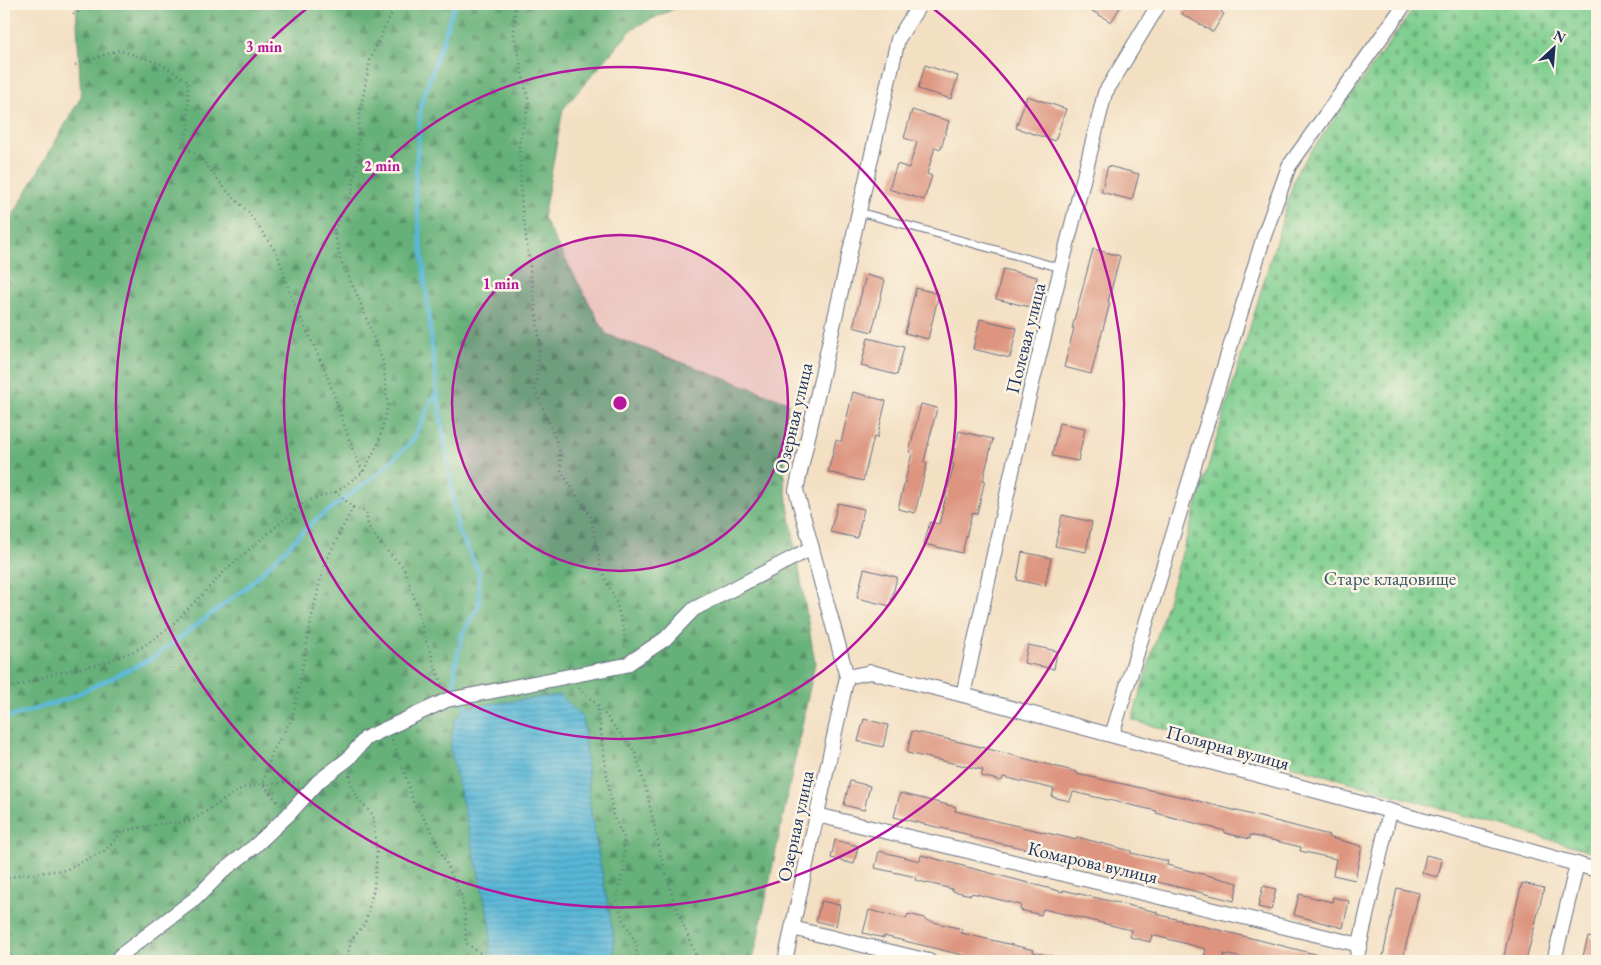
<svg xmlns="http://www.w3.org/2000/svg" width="1601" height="965" font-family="'EB Garamond',serif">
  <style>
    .forest { fill: url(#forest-firs); stroke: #40706c }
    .cemetery { fill: url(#cemetery-stones); stroke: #4c7e76 }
    .water { fill: url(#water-rules); stroke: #3a739a }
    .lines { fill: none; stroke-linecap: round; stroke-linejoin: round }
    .stream { stroke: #59b7d7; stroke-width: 4.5 }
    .building { fill: #dd9580 }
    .lane-casing { stroke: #676d81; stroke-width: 9 }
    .street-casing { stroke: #676d81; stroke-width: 16 }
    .path { stroke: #676d81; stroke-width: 2.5; stroke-dasharray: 1 4; stroke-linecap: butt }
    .lane { stroke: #fff; stroke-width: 7 }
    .street { stroke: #fff; stroke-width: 14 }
    .ring { fill: none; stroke: #b5179e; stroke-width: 2.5 }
    .labels { text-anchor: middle; stroke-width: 5; stroke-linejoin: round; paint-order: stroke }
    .street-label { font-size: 19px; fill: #1b2f5e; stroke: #fcf5e5 }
    .park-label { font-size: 19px; fill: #34576a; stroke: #fcf5e5 }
    .centre { fill: #b5179e; stroke: #fcf5e5; stroke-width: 2.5 }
    .ring-label { font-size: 15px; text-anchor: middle; font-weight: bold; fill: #b5179e; stroke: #fcf5e5; stroke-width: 5; stroke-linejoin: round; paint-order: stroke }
  </style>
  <defs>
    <pattern id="forest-firs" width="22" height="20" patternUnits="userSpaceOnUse" patternTransform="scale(1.25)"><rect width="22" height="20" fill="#66b179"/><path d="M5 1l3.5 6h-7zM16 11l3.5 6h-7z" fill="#539066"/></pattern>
    <pattern id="cemetery-stones" width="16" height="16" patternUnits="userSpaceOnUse" patternTransform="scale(1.25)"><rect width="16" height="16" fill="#7dce8e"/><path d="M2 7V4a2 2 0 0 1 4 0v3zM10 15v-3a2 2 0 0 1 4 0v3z" fill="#6bb17d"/></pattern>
    <pattern id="water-rules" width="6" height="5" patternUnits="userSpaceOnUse" patternTransform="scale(1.25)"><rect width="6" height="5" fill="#59b7d7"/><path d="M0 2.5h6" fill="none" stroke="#4995b2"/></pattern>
  </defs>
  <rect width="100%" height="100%" fill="#fcf5e5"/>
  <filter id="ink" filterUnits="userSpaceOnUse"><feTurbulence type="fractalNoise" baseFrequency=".02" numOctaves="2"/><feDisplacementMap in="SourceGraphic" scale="10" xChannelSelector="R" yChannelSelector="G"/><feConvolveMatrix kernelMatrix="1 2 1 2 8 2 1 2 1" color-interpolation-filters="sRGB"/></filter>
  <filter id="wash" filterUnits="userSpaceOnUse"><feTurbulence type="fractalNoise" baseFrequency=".0096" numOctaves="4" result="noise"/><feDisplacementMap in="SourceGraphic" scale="20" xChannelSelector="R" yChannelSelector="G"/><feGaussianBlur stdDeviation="1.12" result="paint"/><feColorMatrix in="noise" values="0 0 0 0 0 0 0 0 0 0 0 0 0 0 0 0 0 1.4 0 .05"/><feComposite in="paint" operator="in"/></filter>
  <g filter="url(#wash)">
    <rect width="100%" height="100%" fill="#f3dfc2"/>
    <path class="forest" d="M76,4H684L633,28L563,109L543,218L606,334L788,402L784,481L815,663L753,961H4V231L81,97Z"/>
    <path class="cemetery" d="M1417,4H1597V853L1132,720L1297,171Z"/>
    <path class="water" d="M560,695L583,718L590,807L614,939V961H490V923L450,748L454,721L466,707Z"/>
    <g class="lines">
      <g class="stream">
        <path d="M455,4L421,105L415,188L437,391L458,530L479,572V606L462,635L455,667V692L466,707"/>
        <path d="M4,719L67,699L151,659L246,588L313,522L379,473L412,441L437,391"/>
      </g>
    </g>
    <g id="blocks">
      <g class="building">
        <path d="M1080,4H1122L1111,22Z"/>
        <path d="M1188,4H1226L1221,12L1224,14L1213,32L1182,14Z"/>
        <path d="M925,65L958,76L951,99L918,89Z"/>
        <path d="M1027,96L1066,109L1055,141L1016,128Z"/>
        <path d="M912,110L949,121L941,149L935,147L927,174L932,176L924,200L889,189L897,164L909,168L917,142L904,138Z"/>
        <path d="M1108,166L1139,174L1132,200L1101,192Z"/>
        <path d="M1093,249L1120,256L1108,302L1110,303L1091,374L1064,367L1074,328H1072Z"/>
        <path d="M1003,269L1037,277L1030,307L996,299Z"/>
        <path d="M866,275L885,280L872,332L853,327Z"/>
        <path d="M916,288L939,294L928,339L905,333Z"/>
        <path d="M980,319L1017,328L1010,358L973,349Z"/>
        <path d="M868,338L904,347L897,375L861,366Z"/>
        <path d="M853,392L886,401L877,438L874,437L863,481L828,472L836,440L841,442Z"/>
        <path d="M921,404L937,408L924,462L927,463L915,513L898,509L912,453L909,452Z"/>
        <path d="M1059,423L1085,428L1078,461L1052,456Z"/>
        <path d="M959,431L993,439L983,480H985L977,514L972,513L962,553L924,544L930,522L939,524L954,464L951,463Z"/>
        <path d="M838,503L864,509L857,538L830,532Z"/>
        <path d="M1062,515L1092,522L1086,552L1055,546Z"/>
        <path d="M1022,552L1051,558L1045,586L1017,580Z"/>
        <path d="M864,569L897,577L890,606L857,598Z"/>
        <path d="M1028,645L1057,651L1054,669L1024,663Z"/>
        <path d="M864,719L888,725L883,747L858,741Z"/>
        <path d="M912,731L973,745L1077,772V774L1183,797L1329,835L1328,837L1362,846L1355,880L1333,875L1336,859L1300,851L1301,847L1250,835V839L1225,833V831L1156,813L1157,811L1073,792L1070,801L1052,797L1054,789L1003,777L1002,781L981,776L983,770L907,753Z"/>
        <path d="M850,781L870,786L864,810L844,805Z"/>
        <path d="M900,793L956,807L955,811L1026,828L1077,840V837L1131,851V853L1168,861L1167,865L1238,883L1234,901L1022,848L970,837V835L894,817Z"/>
        <path d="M835,840L858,846L854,864L831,858Z"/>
        <path d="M879,851L920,861L921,855L1063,892V890L1157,912V914L1195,924L1327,957V961H1256L1224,954L1223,961L1204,956L1206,949L1152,935L1150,942L1130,937L1131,930L1043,909L1041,915L1020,910L1021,905L972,893L971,895L952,891V889L915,880L916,877L875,868Z"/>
        <path d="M1426,855L1442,859L1438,877L1422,873Z"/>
        <path d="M1522,883L1544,888L1526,961H1503L1512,918H1513Z"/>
        <path d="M1263,886L1276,889L1271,910L1258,907Z"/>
        <path d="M1397,888L1419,893L1402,961H1382Z"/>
        <path d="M1299,894L1332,902L1333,897L1349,901L1343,928L1294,915Z"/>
        <path d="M821,901L840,905L836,926L816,921Z"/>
        <path d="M869,910L906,919L908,914L925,918V920L962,929L961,933L1034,950L1033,952L1055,957V961H987L884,936V938L863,933Z"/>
        <path d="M1588,937L1597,939V960L1583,956Z"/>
      </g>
    </g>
  </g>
  <g filter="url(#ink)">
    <use href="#blocks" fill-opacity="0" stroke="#676d81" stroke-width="1"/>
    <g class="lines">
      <defs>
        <path id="lane" d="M859,212L1061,268"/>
        <g id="street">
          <path d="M847,677L871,672L963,695L1390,811L1597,870"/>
          <path d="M963,695L1026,408L1105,93L1159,4"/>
          <path d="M1112,735L1264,236L1289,166L1405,4"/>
          <path d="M817,815L1360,945"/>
          <path d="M792,928L929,961"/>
          <path d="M116,961L121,955L196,898L224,870L255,846L288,815L319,781L348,759L366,738L447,700L626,665L665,639L694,609L812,548"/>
          <path d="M785,961L847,677L796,490L898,39L920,4"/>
          <path d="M1356,961L1390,811"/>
          <path d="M1554,961L1577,864"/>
        </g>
      </defs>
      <use href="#lane" class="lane-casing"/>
      <use href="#street" class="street-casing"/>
      <g class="path">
        <path d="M515,4L514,35L529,104L519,144L522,207L540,343L535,389L559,448L561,471L591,517L601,569L616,602L624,631L625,649"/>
        <path d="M73,14L98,4"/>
        <path d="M75,65L119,50L161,64L188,81V131L180,145L199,156L226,190L249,213L278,255L291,296L327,375L353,451L363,472"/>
        <path d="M336,492L363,472L378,444L388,406L383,362L359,299L341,261L334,231L352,192L358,158L359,117L370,60L390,16L398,4"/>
        <path d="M353,507L366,512L368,526L382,546L404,568L416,603L425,638L443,687"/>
        <path d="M579,688L597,705L613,816L624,838V867L616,899L624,921L637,945L635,961"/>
        <path d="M4,691L55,673L98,665L141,648L170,627L230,566L306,501L336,492L353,507L324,565L312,616L293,717L272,752L263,784L279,804"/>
        <path d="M598,706L635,752L647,793L660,852L674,902L698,961"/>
        <path d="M392,740L400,758L414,804L428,824L461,895L465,916L466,943L483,955V961"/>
        <path d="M350,775V782L358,799L373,815L377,854L374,887L365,924L351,940L348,955L350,961"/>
        <path d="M4,880L17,875L65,870L104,851L123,831L165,823L190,822L242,788L263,784L299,782"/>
      </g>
      <use href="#lane" class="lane"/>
      <use href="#street" class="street"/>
    </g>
  </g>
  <circle cx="620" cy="403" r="168" fill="#b5179e" fill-opacity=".12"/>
  <g class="ring">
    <circle cx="620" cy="403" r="168"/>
    <circle cx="620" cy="403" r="336"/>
    <path d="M930 6A504 504 0 1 1 310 6"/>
  </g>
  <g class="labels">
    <g class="street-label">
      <text transform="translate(1025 338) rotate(-76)" y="7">Полевая улица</text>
      <text transform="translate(793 418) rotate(-77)" y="7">Озерная улица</text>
      <text transform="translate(1228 747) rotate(15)" y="7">Полярна вулиця</text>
      <text transform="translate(795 826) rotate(-78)" y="7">Озерная улица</text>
      <text transform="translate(1093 862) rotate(13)" y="7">Комарова вулиця</text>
    </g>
    <g class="park-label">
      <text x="1390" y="585">Старе кладовище</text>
    </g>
  </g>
  <circle cx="620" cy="403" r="8" class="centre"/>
  <g class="ring-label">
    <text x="264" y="52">3 min</text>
    <text x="382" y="171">2 min</text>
    <text x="501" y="289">1 min</text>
  </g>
  <rect width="1601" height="965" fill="none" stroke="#fcf5e5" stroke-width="20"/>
  <g transform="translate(1554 48) rotate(26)" stroke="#fcf5e5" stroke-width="4" paint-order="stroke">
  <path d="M0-4L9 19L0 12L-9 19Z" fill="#1b2f5e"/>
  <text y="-8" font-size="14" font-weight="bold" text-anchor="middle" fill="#1b2f5e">N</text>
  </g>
</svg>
